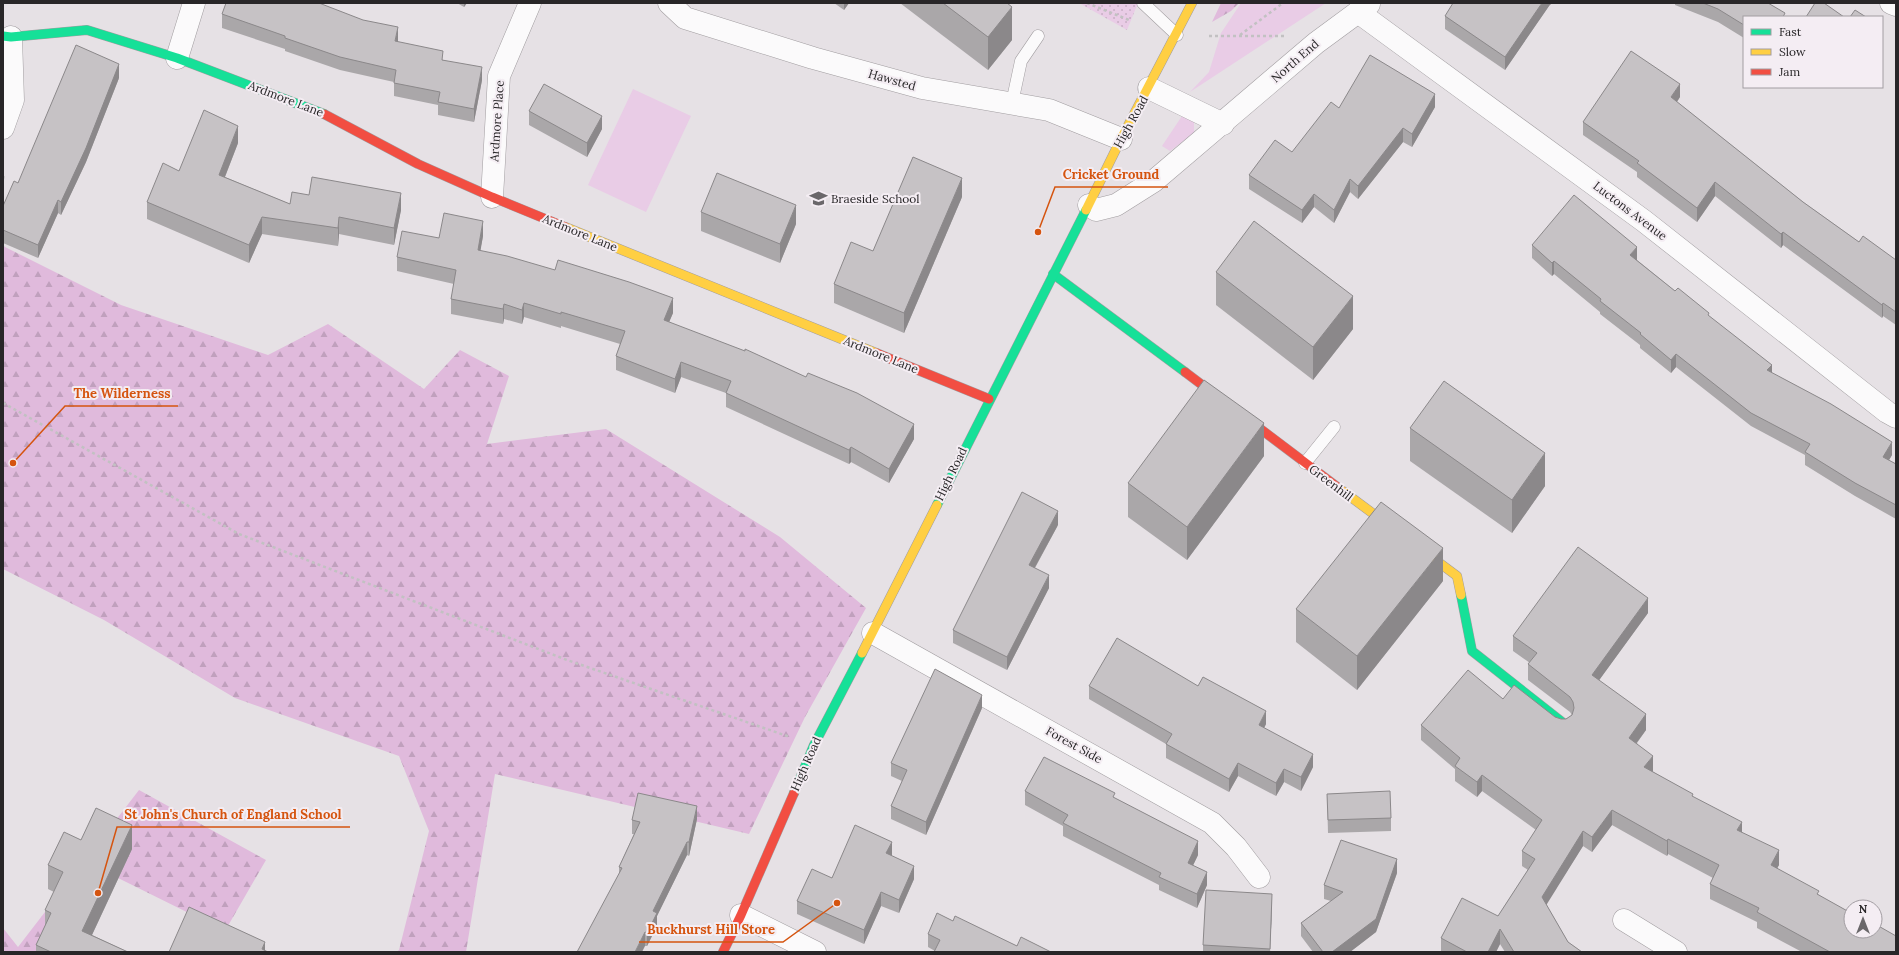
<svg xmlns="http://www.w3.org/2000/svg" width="1899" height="955" font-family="Lora,serif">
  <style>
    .grass { fill: #e9cce6 }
    .forest { fill: url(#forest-firs) }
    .park { fill: url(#park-dots) }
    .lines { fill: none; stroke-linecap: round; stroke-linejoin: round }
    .lane-casing { stroke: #a19da0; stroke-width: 13 }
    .street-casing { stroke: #a19da0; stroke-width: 23 }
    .fast-casing { stroke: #a19da0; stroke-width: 10 }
    .slow-casing { stroke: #a19da0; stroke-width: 10 }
    .jam-casing { stroke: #a19da0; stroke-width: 10 }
    .path { stroke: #c2c1c2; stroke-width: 2.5; stroke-dasharray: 3 3; stroke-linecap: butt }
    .lane { stroke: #fbfafb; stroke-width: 12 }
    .street { stroke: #fbfafb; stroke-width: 22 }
    .fast { stroke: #16e098; stroke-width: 9 }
    .slow { stroke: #ffcf43; stroke-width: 9 }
    .jam { stroke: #f24e42; stroke-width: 9 }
    .wall { fill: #aaa7a9 }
    .shaded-wall { fill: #8b888a }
    .building { fill: #c6c2c5; stroke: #8b888a }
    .labels { text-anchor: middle; stroke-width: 4; stroke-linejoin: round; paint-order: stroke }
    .street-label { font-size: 12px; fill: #282628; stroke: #f4edf3 }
    .poi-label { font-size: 12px; fill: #282628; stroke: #f4edf3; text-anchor: start }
    .leader { fill: none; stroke: #d5540f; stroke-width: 1.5 }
    .callout-dot { fill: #d5540f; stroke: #f4edf3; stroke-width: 1.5 }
    .callout-label { font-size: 13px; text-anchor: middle; font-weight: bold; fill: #d5540f; stroke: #f4edf3; stroke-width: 4; stroke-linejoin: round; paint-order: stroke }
  </style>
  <defs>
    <pattern id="forest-firs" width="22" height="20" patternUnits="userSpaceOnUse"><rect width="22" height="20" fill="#e0badc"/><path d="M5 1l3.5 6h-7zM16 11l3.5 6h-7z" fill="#c0a0bd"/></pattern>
    <pattern id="park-dots" width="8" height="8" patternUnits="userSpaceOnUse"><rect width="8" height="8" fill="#e9cce6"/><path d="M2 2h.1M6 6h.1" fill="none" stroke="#c8afc5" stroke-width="1.8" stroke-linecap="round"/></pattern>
  </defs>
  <rect width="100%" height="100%" fill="#e6e1e5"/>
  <g class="grass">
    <path d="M1241,3H1326L1190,92L1209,72L1221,33Z"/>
    <path d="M633,89L691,116L646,212L588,185Z"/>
    <path d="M1184,113L1194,122V133L1170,151L1162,146Z"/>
  </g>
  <g class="forest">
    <path d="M1221,3H1239L1231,11L1212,22Z"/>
    <path d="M3,246L121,305L268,355L328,324L424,389L460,350L509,376L487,444L606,429L780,537L866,608L805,717L749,834L495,774L466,952H396L399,950L429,831L399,756L235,698L104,620L3,569Z"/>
    <path d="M139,790L266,860L225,931L116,877L65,952H3V928L18,947Z"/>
  </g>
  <path class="park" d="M1079,3H1138L1127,30Z"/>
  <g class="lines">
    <defs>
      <g id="lane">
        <path d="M1143,3L1177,35"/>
        <path d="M1012,103L1021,61L1038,36"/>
        <path d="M1305,463L1334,427"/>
      </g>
      <g id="street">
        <path d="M669,3L685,18L813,58L922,88L1049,110L1121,139"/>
        <path d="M1891,3L1896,5"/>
        <path d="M1358,12L1644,221L1887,412L1896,417"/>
        <path d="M177,58L194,3"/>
        <path d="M1149,88L1223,124"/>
        <path d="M3,128L13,100L11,37"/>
        <path d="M492,197L499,76L530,3"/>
        <path d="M1089,205L1096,210L1116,205L1154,181L1316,43L1369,4"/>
        <path d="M873,633L1212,823L1236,847L1259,877"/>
        <path d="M741,915L815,952"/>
        <path d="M1624,920L1676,952"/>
      </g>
      <g id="fast">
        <path d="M3,36L11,37L87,30L177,58L324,114"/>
        <path d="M1053,274L1185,372"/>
        <path d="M937,505L1086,210"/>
        <path d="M1461,595L1472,651L1562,722"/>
        <path d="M794,793L814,745L862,653"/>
      </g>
      <g id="slow">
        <path d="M1086,210L1121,139L1192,3"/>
        <path d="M565,227L876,353"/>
        <path d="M1340,489L1457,576L1461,595"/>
        <path d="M862,653L937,505"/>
      </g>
      <g id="jam">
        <path d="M324,114L418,164L492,197L565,227"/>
        <path d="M876,353L989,399"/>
        <path d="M1185,372L1340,489"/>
        <path d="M723,952L741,915L794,793"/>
      </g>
    </defs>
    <use href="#lane" class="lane-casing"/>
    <use href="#street" class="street-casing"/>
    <use href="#fast" class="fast-casing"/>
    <use href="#slow" class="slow-casing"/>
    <use href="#jam" class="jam-casing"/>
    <g class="path">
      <path d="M1087,3L1129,20"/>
      <path d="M1240,35L1283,3"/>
      <path d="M1209,36H1284"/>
      <path d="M3,179L4,174"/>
      <path d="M3,403L239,534L567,660L790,737"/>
    </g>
    <use href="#lane" class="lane"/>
    <use href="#street" class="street"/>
    <use href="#fast" class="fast"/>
    <use href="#slow" class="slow"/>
    <use href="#jam" class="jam"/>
  </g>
  <g class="wall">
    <path d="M457,3H467L464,7Z"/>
    <path d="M834,3H849L844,10Z"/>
    <path d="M900,3H1007L1012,40L988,70Z"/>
    <path d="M1675,3H1768L1785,17H1744V38L1718,22L1675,5Z"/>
    <path d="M1549,6L1505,70L1445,29V16Z"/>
    <path d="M222,14L398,42L443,60L482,80L474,122L438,115V105L394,96V82L340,70L285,51V49L222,28Z"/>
    <path d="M119,78L86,162L61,215L58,213L38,258L3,243V206L18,183Z"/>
    <path d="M1680,97L1677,102L1803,202L1859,242L1896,260V325L1883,316L1882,318L1783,245L1781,248L1715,196L1697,222L1637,177V172L1583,135V122Z"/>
    <path d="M1435,107L1412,147L1403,142L1358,199L1350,192L1334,223L1314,207L1302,223L1249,189V175L1292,152L1339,108Z"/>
    <path d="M529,111L602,129L587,157L529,125Z"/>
    <path d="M238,143L225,177L290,204L401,210L394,245L339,234L338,246L262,234L249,263L147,219V202L179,171Z"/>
    <path d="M962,197L904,333L834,303V284L873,251Z"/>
    <path d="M701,212L796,224L780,263L701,231Z"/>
    <path d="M483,236L480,251L673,313L669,322L914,439L889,483L851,462L849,464L726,407V393L681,377L675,393L616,370V356L620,344L561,326V328L524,317L522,324L504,319L503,324L451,314V299L454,284L397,271V257L439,238Z"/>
    <path d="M1532,245L1637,260L1675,291L1709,316L1772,373L1892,455L1889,460L1896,464V519L1855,496L1805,465V455L1751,426L1676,367L1671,373L1640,348V345L1600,314V312L1554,274L1552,276L1532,258Z"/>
    <path d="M1216,272L1353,329L1313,380L1216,305Z"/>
    <path d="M1410,428L1545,486L1512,533L1410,461Z"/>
    <path d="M1264,456L1187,560L1128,517V483Z"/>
    <path d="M1058,525L1035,568L1049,588L1007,670L953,643V630Z"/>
    <path d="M1443,581L1357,690L1296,642V609Z"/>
    <path d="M1648,613L1599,680L1646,730L1637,743L1653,771H1652L1693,797L1742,832L1779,865L1777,868L1819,895L1896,952H1802L1757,928V922L1710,899V884L1713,878L1668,854L1667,856L1612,825L1592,852L1583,846L1546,904L1568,942L1582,952H1505L1500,944L1496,952H1441V938L1498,916L1528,870L1522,866V851L1536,830L1482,791L1477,797L1455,781V769L1421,740V725L1503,699L1561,719H1566L1572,715L1570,712L1528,680V664L1530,663L1513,651V636Z"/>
    <path d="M1089,686L1266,724L1264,728L1313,767L1301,791L1284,782L1276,796L1238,776L1229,792L1166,758V744L1089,699Z"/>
    <path d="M982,708L926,835L891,819V806L902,781L891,776V763Z"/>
    <path d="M1025,791L1115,799L1198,855L1193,865L1207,885L1197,908L1159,890V885L1063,836V826L1025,805Z"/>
    <path d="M1327,794L1391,818V831L1328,833Z"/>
    <path d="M697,819L689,856L687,855L657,916V926L647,946H645L619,873V867L634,834H632V820Z"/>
    <path d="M81,840L132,849L92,935L128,952H36V945L45,926V910L54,892L48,889V865Z"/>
    <path d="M892,855L891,856L914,879L899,913L881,906L864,944L797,914V901L832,878Z"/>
    <path d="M1397,873L1376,932L1350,952H1313L1301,936V923L1331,901L1324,899V885Z"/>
    <path d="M1272,907L1270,952H1203V945Z"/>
    <path d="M953,921L1017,946L935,951L928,947V934Z"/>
  </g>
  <g class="shaded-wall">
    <path d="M464,3H467L464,7Z"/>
    <path d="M844,3H849L844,10Z"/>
    <path d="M1542,3H1552L1549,6L1505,70V57Z"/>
    <path d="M1012,7V40L988,70V37Z"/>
    <path d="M398,27V41L395,54V41Z"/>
    <path d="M119,64V78L86,162L61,215V202Z"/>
    <path d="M482,67V80L474,122V109Z"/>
    <path d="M1680,84V97L1671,110V97Z"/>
    <path d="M1435,94V107L1412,147V134Z"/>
    <path d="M602,116V129L587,157V143Z"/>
    <path d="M238,126V143L219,192V175Z"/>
    <path d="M1403,128V142L1358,199V186Z"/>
    <path d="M962,178V197L904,333V313Z"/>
    <path d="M1350,179V192L1334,223V210Z"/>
    <path d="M1715,182V196L1697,222V208Z"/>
    <path d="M401,193V210L394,245V228Z"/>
    <path d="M1314,194V207L1302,223V210Z"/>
    <path d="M58,200V213L38,258V245Z"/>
    <path d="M796,205V224L780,263V244Z"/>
    <path d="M262,217V234L249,263V245Z"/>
    <path d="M339,217V234L338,246V228Z"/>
    <path d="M483,221V236L478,265V250Z"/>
    <path d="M1783,232V245L1781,248V234Z"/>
    <path d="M1637,247V260L1630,269V255Z"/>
    <path d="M1554,261V274L1552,276V263Z"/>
    <path d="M1353,296V329L1313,380V347Z"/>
    <path d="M673,298V313L664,334V320Z"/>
    <path d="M524,303V317L522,324V310Z"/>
    <path d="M1883,303V316L1882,318V305Z"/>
    <path d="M504,304V319L503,324V309Z"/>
    <path d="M1676,354V367L1671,373V360Z"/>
    <path d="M681,362V377L675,393V379Z"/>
    <path d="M1772,365V378L1767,370Z"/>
    <path d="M1264,423V456L1187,560V527Z"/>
    <path d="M914,424V439L889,483V469Z"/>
    <path d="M1892,442V455L1883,470V457Z"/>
    <path d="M851,447V462L849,464V450Z"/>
    <path d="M1545,453V486L1512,533V500Z"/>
    <path d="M1058,511V525L1029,578V565Z"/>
    <path d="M1443,548V581L1357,690V656Z"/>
    <path d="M1049,575V588L1007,670V657Z"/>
    <path d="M1648,598V613L1592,690V675Z"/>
    <path d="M982,695V708L926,835V822Z"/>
    <path d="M1266,711V724L1259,738V725Z"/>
    <path d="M1646,714V730L1629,753V738Z"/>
    <path d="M1313,754V767L1301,791V777Z"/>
    <path d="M1653,756V771L1644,782V767Z"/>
    <path d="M1238,763V776L1229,792V779Z"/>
    <path d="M1284,769V782L1276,796V783Z"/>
    <path d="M1482,775V791L1477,797V782Z"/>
    <path d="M697,806V819L689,856V842Z"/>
    <path d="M1612,810V825L1592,852V837Z"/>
    <path d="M1742,822V837L1737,830Z"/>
    <path d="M132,825V849L84,952L82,931Z"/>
    <path d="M1583,831V846L1542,912V897Z"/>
    <path d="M1668,839V854L1667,856V841Z"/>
    <path d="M1198,841V855L1188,876V863Z"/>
    <path d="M687,842V855L657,916V926L647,946V933L653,911Z"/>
    <path d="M892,842V855L886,867V853Z"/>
    <path d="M1779,850V865L1771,880V865Z"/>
    <path d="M1397,859V873L1376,932L1350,952H1332Z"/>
    <path d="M914,866V879L899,913V900Z"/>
    <path d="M1207,872V885L1197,908V894Z"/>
    <path d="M881,892V906L864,944V930Z"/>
    <path d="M1272,894V907L1270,952V949Z"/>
    <path d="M1500,929V944L1496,952H1488Z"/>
    <path d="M645,932V946L642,952H635Z"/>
    <path d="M265,942V952L262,949Z"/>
  </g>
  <g class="building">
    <path d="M226,3H319L363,20L398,27L395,41L443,51L442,60L482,67L474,109L438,102L440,92L394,83L396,70L340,57L285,38V36L222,14Z"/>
    <path d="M943,3H1007L1012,7L988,37Z"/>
    <path d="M1453,3H1542L1505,57L1445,16Z"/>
    <path d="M1703,3H1768L1785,13L1783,17H1744V25L1718,9Z"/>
    <path d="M1815,3H1824L1844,17H1806Z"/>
    <path d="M1855,10L1866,17H1850Z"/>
    <path d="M76,45L119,64L86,148L61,202L58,200L38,245L3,230V206L14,181L18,183L28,159Z"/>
    <path d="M1631,51L1680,84L1671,97L1803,202L1859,242L1863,236L1896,260V312L1883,303L1882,305L1783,232L1781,234L1715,182L1697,208L1637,163L1639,161L1583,122Z"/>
    <path d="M1370,55L1435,94L1412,134L1403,128L1358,186L1350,179L1334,210L1314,194L1302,210L1249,175L1275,140L1292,152L1331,102L1339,108Z"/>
    <path d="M544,84L602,116L587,143L529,111Z"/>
    <path d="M204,110L238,126L219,175L290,204L292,192L309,195L312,177L401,193L394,228L339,217L338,228L262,217L249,245L147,202L163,163L179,171Z"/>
    <path d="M913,157L962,178L904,313L834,284L851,242L873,251Z"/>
    <path d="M717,173L796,205L780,244L701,212Z"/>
    <path d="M1574,195L1637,247L1630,255L1675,291L1678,288L1709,313L1708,315L1772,365L1767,370L1831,404L1892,442L1883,457L1896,464V505L1855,483L1805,452L1810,444L1751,413L1676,354L1671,360L1640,334L1641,333L1600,301L1601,299L1554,261L1552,263L1532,245Z"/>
    <path d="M444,213L483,221L478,250L507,256L555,270L558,260L629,282L673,298L664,320L745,351V349L806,377L808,373L857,393L914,424L889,469L851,447L849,450L726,393L731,381L681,362L675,379L616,356L625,331L561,312V314L524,303L522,310L504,304L503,309L451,299L456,270L397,257L402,231L439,238Z"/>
    <path d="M1254,221L1353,296L1313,347L1216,272Z"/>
    <path d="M1204,380L1264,423L1187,527L1128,483Z"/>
    <path d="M1444,381L1545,453L1512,500L1410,428Z"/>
    <path d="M1022,492L1058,511L1029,565L1049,575L1007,657L953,630Z"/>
    <path d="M1381,502L1443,548L1357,656L1296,609Z"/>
    <path d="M1578,547L1648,598L1592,675L1646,714L1629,738L1653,756L1644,767L1693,794L1692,796L1742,822L1737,830L1779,850L1771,865L1819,891L1817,894L1851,913V931H1875V924L1896,936V952H1830L1757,912L1759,908L1710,884L1719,865L1668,839L1667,841L1612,810L1592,837L1583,831L1542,897L1568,942L1582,952H1514L1500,929L1488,952H1467L1441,938L1462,898L1498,916L1535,859L1522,851L1542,820L1482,775L1477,782L1455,766L1460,758L1421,725L1468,670L1503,699L1514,685L1555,717L1561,719H1566L1572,715L1574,708L1573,702L1570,697L1528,664L1537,653L1513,636Z"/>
    <path d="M1117,638L1198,686L1203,677L1266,711L1259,725L1313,754L1301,777L1284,769L1276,783L1238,763L1229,779L1166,744L1172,734L1089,686Z"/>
    <path d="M935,669L982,695L926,822L891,806L907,770L891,763Z"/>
    <path d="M1044,757L1115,793L1113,797L1198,841L1188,863L1207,872L1197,894L1159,877L1161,873L1063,823L1068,815L1025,791Z"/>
    <path d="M1390,791L1391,818L1328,820L1327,794Z"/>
    <path d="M638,793L697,806L689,842H687L653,911L657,913L647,933L645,932L635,952H577L622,868L619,867L640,822L632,820Z"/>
    <path d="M96,808L132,825L82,931L128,952H51L36,945L51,913L45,910L63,872L48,865L64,832L81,840Z"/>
    <path d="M855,825L892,842L886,853L914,866L899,900L881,892L864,930L797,901L812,869L832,878Z"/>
    <path d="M1341,840L1397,859L1376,919L1332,952H1323L1301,923L1343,892L1324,885Z"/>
    <path d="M1206,890L1272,894L1270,949L1203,945Z"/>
    <path d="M189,907L265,942L262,949L268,952H169Z"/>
    <path d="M937,913L953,921L955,916L1017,946L1021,937L1051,952H934L940,940L928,934Z"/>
  </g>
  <defs>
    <symbol id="school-bare" viewBox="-9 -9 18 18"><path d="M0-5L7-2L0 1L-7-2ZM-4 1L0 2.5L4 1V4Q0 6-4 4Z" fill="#6a676a" stroke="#f4edf3" stroke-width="2.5" paint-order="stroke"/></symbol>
  </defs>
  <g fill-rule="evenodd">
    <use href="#school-bare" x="806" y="186" width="25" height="25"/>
  </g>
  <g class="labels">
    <g class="street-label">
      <text transform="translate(1295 61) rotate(-41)" y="4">North End</text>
      <text transform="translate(892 80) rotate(16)" y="4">Hawsted</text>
      <text transform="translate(286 99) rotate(21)" y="4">Ardmore Lane</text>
      <text transform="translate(497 121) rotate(-86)" y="4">Ardmore Place</text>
      <text transform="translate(1131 122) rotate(-61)" y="4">High Road</text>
      <text transform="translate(1630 211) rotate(37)" y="4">Luctons Avenue</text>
      <text transform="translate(580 233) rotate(22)" y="4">Ardmore Lane</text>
      <text transform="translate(881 355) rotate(22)" y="4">Ardmore Lane</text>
      <text transform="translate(951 474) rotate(-64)" y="4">High Road</text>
      <text transform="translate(1331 483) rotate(37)" y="4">Greenhill</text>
      <text transform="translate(1074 745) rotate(29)" y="4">Forest Side</text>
      <text transform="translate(806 764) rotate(-66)" y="4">High Road</text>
    </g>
    <g class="poi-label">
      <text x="831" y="203">Braeside School</text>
    </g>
  </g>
  <path class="leader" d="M1038 232L1055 187H1168M13 463L65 406H178M98 893L117 827H350M837 903L783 942H639"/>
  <g class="callout-dot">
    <circle cx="1038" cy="232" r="4"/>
    <circle cx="13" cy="463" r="4"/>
    <circle cx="98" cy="893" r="4"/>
    <circle cx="837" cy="903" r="4"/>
  </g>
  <g class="callout-label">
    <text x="1111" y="179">Cricket Ground</text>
    <text x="122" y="398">The Wilderness</text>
    <text x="233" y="819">St John's Church of England School</text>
    <text x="711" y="934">Buckhurst Hill Store</text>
  </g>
  <rect width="1899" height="955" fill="none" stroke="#282628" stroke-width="8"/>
  <rect x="1743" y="16" width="140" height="72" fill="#f4edf3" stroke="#a29da2"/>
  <rect x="1751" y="29" width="20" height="6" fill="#16e098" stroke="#a29da2"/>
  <text x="1779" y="36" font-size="12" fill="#282628">Fast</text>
  <rect x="1751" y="49" width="20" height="6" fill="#ffcf43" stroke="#a29da2"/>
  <text x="1779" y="56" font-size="12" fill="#282628">Slow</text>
  <rect x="1751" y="69" width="20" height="6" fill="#f24e42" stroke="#a29da2"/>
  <text x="1779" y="76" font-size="12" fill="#282628">Jam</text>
  <g transform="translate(1863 919)"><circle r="19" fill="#f4edf3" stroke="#a29da2"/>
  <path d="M0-3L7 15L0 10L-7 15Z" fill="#6a676a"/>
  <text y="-6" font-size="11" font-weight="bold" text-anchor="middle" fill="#282628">N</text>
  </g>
</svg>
